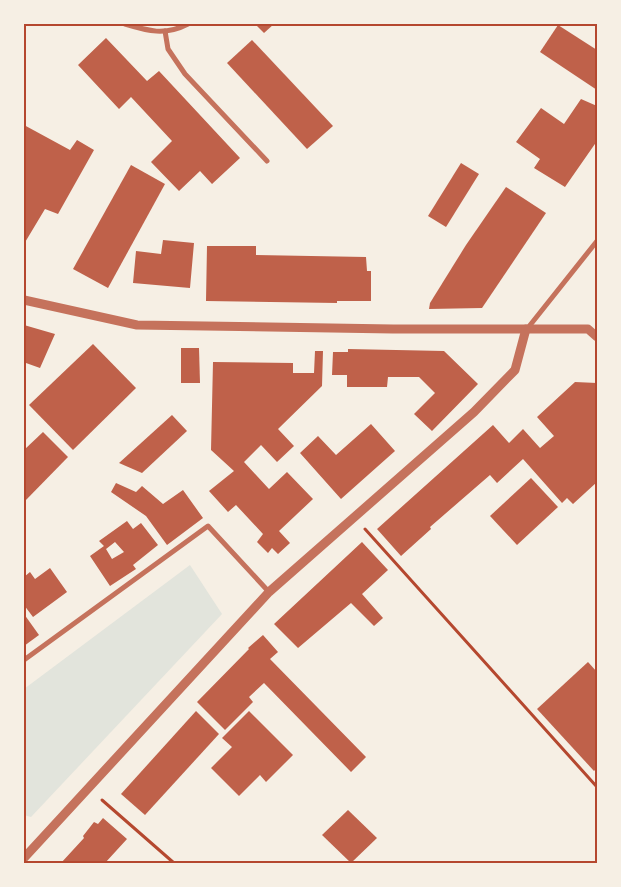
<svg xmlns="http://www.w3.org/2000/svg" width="621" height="887" font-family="Rubik,sans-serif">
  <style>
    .green { fill: #e2e4dc }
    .building { fill: #bf614a; fill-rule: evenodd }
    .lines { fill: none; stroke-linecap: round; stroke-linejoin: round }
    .path { stroke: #b5482f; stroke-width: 3 }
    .minor { stroke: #c5725c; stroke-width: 5 }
    .tertiary { stroke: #c5725c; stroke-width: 9 }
    .neatline { fill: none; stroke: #b5482f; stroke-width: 2 }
  </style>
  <rect width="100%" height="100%" fill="#f6efe4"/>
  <path class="green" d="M190,565L222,614L31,817L24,815V689Z"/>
  <g class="building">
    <path d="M255,24H274L264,33Z"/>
    <path d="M558,25L597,50V90L540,52Z"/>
    <path d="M106,38L147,81L159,71L240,158L212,184L200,171L179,191L151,162L172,141L131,97L119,109L78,65Z"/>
    <path d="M252,40L333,126L307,149L227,63Z"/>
    <path d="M581,99L597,106V141L565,187L534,168L540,159L516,142L541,108L564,124Z"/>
    <path d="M24,125L70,150L77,140L94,150L58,214L45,209L24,244Z"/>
    <path d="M461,163L479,174L446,227L428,216Z"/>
    <path d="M131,165L165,184L108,288L73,269Z"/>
    <path d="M506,187L546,213L482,308L429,309L430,303L466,245Z"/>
    <path d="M163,240L194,243L190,288L133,283L136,251L161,254Z"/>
    <path d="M207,246H256V255L366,257L367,271H371V301H337V303L206,301Z"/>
    <path d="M24,325L55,334L40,368L26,363L24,367Z"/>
    <path d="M93,344L136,388L73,450L29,405Z"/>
    <path d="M181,348H199L200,383H181Z"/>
    <path d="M348,349L444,351L478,384L432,431L414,414L435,393L419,377H388L387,387H347V375H332L333,352H348Z"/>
    <path d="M315,351H323L322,386L278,429L294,446L277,462L261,445L244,462L269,489L287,472L313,499L279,531L290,543L278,554L272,548L268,553L257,542L263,534L236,505L228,512L209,491L234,471L211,450L213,362L293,363V373H314Z"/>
    <path d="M575,382L597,383V482L573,504L567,498L562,503L523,459L497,483L490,475L430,527L431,529L401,556L377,529L493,425L509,443L523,429L540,448L554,436L537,417Z"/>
    <path d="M172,415L187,431L142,473L119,463Z"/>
    <path d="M371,424L395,451L341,499L300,453L318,436L336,455Z"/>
    <path d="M43,432L68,457L24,502V450Z"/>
    <path d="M531,478L558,507L517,545L490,516Z"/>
    <path d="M116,483L136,492L142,486L163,504L183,490L203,518L167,545L146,516L111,492Z"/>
    <path d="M127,521L133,529L141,523L158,545L133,565L136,569L110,586L90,556L104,546L99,541ZM115,542L124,552L112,559L106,549Z"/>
    <path d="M362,542L388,570L362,594L383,618L374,626L351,603L298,648L274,624Z"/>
    <path d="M50,568L67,592L33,617L24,605V577L30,572L35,579Z"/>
    <path d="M24,614L39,635L24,646Z"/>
    <path d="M263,635L278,652L270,659L366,757L351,772L264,683L249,697L253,702L225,730L197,702L249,649L248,648Z"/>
    <path d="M588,662L597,672V768L594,771L537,709Z"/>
    <path d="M196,711L219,734L145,815L121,794Z"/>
    <path d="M249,711L293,755L266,782L260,775L239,796L211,768L232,747L222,738Z"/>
    <path d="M348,810L377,838L351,863L322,835Z"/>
    <path d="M103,818L127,839L105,863H61L84,838L83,836L94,822L98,824Z"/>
  </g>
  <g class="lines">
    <g class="path">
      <path d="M365,529L597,787"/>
      <path d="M102,800L174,863"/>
    </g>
    <g class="minor">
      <path d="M125,24C148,31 165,36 188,24"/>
      <path d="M165,31L168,49L185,74L267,161"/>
      <path d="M527,329L597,241"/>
      <path d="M24,660L208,526L269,592"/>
    </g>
    <g class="tertiary">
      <path d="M24,300L137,325L393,329H588L597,337"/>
      <path d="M24,858L269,592L474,412L515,370L526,329"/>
    </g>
  </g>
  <rect width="621" height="887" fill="none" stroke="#f6efe4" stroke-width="50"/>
  <rect x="25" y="25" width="571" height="837" class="neatline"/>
</svg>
